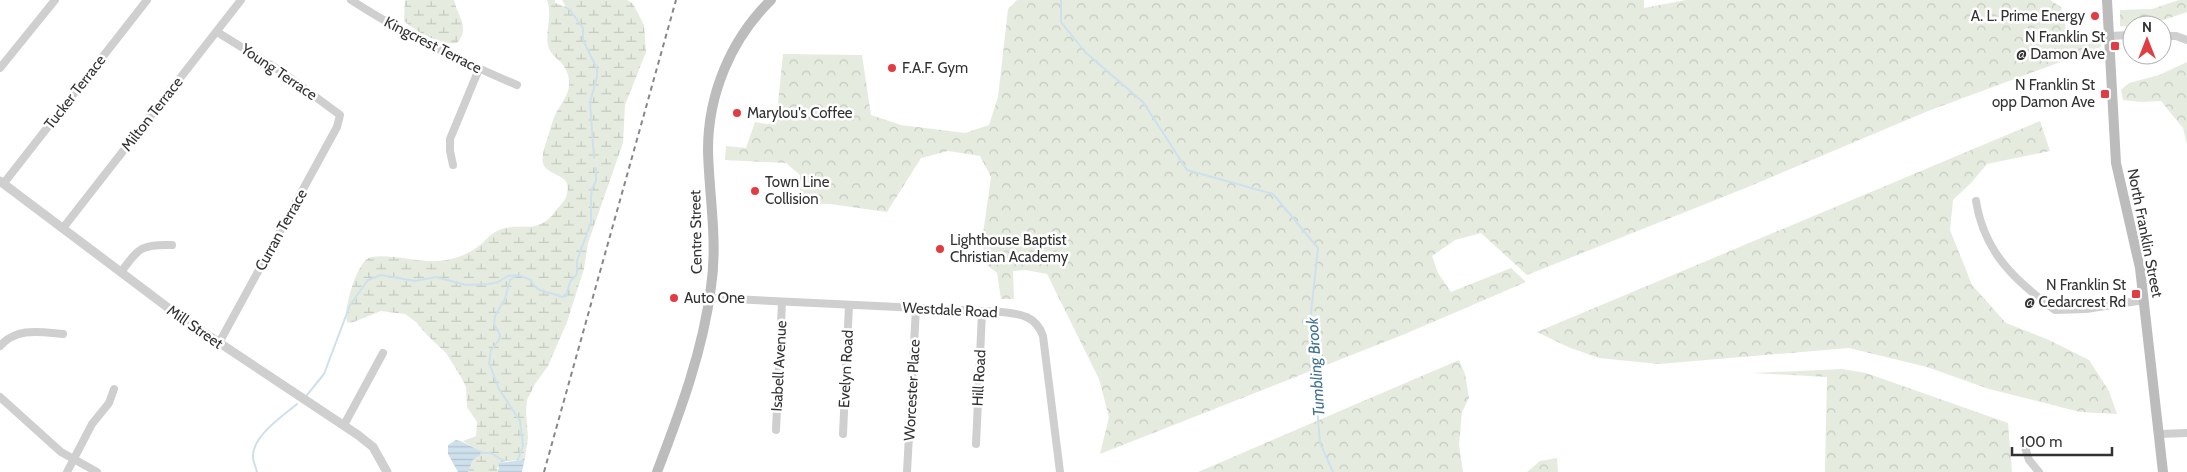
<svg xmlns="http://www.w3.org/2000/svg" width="2187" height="472" font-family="Cabin,sans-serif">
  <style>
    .forest { fill: url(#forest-crowns) }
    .wetland { fill: url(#wetland-marsh) }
    .water { fill: url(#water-rules) }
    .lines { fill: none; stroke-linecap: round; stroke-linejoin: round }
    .stream { stroke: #cfe0ed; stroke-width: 2 }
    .minor { stroke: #cfcfcf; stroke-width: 8 }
    .tertiary { stroke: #cfcfcf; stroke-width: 9 }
    .secondary { stroke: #bcbcbc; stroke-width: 10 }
    .rail { stroke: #878787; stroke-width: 2; stroke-dasharray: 5 4; stroke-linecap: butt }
    .poi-dot { fill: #e23c43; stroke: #fff; stroke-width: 2 }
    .labels { text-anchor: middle; stroke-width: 5; stroke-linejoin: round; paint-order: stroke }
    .poi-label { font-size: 15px; fill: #323232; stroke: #fff; text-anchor: start }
    .street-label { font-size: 15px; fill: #323232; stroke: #fff }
    .water-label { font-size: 16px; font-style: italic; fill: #417194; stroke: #fff }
  </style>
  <defs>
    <pattern id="forest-crowns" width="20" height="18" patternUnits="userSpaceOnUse" patternTransform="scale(1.25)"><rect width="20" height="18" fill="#e5ebdf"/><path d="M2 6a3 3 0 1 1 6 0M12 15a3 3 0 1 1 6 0" fill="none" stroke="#c5cac0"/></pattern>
    <pattern id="wetland-marsh" width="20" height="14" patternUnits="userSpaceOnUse" patternTransform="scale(1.25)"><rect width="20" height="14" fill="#e5ebdf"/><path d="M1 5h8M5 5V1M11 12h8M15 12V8" fill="none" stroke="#c5cac0"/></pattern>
    <pattern id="water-rules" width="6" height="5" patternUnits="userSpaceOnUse" patternTransform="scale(1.25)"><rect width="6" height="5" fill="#cfe0ed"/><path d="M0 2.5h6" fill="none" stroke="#b2c1cc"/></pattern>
  </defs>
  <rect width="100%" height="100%" fill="#fff"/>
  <g class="forest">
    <path d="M1017,0H1644V8L1686,0H2050L2061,7L2069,43L2100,37L2101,47L1928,111L1743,189L1527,275L1481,233L1455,240L1432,256L1438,273L1451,292L1511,268L1526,282L1405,334L1100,454L1109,417L1099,379L1047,274L1026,270L1013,271L1014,299H1001L997,273L987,265L982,241L991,177L980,156L948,151L921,158L887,212L830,204L800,203V175L786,163L725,160L726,146L746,148L755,122L767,124L776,123L783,54L862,55L871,115L901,125L965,133L989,125L998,97L1008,9Z"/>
    <path d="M2179,0H2187V12L2149,25H2132V27L2120,26V10L2152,9Z"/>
    <path d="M2187,62V144L2183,128L2161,101L2141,102L2123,100L2121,90L2129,83L2159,75Z"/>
    <path d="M2040,121L2050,151L1987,164L1971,183L1953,200L1950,230L1972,285L2006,323L2049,340L2089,360L2109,391L2117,414L2080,412L1989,389L1927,367L1849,348L1659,364L1599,358L1568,347L1537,332Z"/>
    <path d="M1459,360L1465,374L1469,398L1462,412L1459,445L1463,472H1198Z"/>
    <path d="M1842,369L1866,373L2008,423L2012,472H1825L1827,377L1753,373Z"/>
    <path d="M1557,458L1558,472H1527L1540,461Z"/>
  </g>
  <g class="wetland">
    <path d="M405,0H454C457,15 471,28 457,43C441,46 415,31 404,21Z"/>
    <path d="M547,0H555V3L566,7L562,0H627L633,4L644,25L646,52L625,105L623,143L588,243L584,269L567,322L548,366L535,384L527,400L526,411L528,438L525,457L522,460L504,461L497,468L498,472H468L473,460L478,456L475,449L463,441L476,436L477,422L467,407L466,387L461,377L446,353L426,334L416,322L405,314L381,311L351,323L347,322C343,309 356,267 367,259C377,251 421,263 438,261C453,260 468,255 480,245C486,240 489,235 497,231C519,220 538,238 557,209C560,205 564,202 566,197C574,175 553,177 545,167C541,163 543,154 544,149C547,140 550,130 553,120C559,103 575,93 567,72C563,60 550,57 548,45C545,29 553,17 547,0Z"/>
  </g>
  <g class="water">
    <path d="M456,440C466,442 474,449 484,452L473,460L468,472H458L448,454V445Z"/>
    <path d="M525,457L522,472H498L499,463L522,460Z"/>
  </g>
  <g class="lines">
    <g class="stream">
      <path d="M1061,0V22L1085,52L1143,102L1187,170L1273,194L1318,248L1310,323L1320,443L1333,472"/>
      <path d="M565,7L570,10L583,28V40L597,69V77L590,102L594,158"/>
      <path d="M307,395L324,374L350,305L368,280L381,275L415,281L436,277L466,285L489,284L498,282L508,276L516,275"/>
      <path d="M481,453H491L504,461"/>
      <path d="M517,462L523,446L520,421L499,389L489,363L491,350L499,340L500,335L494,324L495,316L505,299L510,280L518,275L531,280C536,294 550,291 562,297L566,296L570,282L577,274V261L591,222V197L592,189L596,181V168"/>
      <path d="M257,472C256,467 253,462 253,457C252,436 283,416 297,404"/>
    </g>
    <g class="minor">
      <path d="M351,0C403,34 460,61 517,85"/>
      <path d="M217,32L282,72L340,115L337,127L219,343"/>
      <path d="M2109,36L2132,35"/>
      <path d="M2162,36H2176L2187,40"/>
      <path d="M0,68L55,0"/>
      <path d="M453,165L450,151V139L479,69"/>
      <path d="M4,183L147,0"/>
      <path d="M1976,201C1984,252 2015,281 2055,310L2086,309L2144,300"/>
      <path d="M63,228L241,0"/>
      <path d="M121,272C139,248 141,244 172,245"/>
      <path d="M710,298L1002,312C1021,314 1036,316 1043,336L1060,472"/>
      <path d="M0,346C17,327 40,332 63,334"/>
      <path d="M0,397L61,452L97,472"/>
      <path d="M344,425L383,353"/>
      <path d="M776,430L782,302"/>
      <path d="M843,434L849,305"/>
      <path d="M2159,434L2187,433"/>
      <path d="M976,444L982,312"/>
      <path d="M2024,444L2029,460L2039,472"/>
      <path d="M67,472L92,424L109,403L114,389"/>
      <path d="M907,472L916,308"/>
    </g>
    <path class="tertiary" d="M0,181L179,316L358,435L373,447L387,472"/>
    <g class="secondary">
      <path d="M2107,0L2116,163L2140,268L2163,472"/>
      <path d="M657,472C680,412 703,351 711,287C718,241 709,196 708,150C708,94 731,39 771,0"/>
    </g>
    <path class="rail" d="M544,472L676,0"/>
  </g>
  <g class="poi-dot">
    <circle cx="2095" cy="16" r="5"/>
    <rect x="2110" y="41" width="10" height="10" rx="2.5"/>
    <circle cx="892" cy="68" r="5"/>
    <rect x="2100" y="89" width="10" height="10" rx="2.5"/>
    <circle cx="737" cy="113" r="5"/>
    <circle cx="755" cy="191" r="5"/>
    <circle cx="940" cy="249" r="5"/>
    <rect x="2131" y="289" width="10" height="10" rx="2.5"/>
    <circle cx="674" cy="298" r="5"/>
  </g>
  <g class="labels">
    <g class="poi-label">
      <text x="2085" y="21" text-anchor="end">A. L. Prime Energy</text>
      <text x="2105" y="42" text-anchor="end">N Franklin St<tspan x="2105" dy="17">@ Damon Ave</tspan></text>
      <text x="902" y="73">F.A.F. Gym</text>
      <text x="2095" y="90" text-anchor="end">N Franklin St<tspan x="2095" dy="17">opp Damon Ave</tspan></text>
      <text x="747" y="118">Marylou's Coffee</text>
      <text x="765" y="187">Town Line<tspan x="765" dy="17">Collision</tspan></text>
      <text x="950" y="245">Lighthouse Baptist<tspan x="950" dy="17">Christian Academy</tspan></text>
      <text x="2126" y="290" text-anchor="end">N Franklin St<tspan x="2126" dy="17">@ Cedarcrest Rd</tspan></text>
      <text x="684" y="303">Auto One</text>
    </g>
    <g class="street-label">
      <text transform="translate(433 45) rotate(27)" y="5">Kingcrest Terrace</text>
      <text transform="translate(279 72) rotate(34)" y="5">Young Terrace</text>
      <text transform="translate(75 92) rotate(-52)" y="5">Tucker Terrace</text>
      <text transform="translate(152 114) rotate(-52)" y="5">Milton Terrace</text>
      <text transform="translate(281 230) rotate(-61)" y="5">Curran Terrace</text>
      <text transform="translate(696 232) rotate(-91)" y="5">Centre Street</text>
      <text transform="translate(2145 233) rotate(79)" y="5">North Franklin Street</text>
      <text transform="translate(950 310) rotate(3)" y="5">Westdale Road</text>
      <text transform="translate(195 327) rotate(35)" y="5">Mill Street</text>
      <text transform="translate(779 366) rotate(-87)" y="5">Isabell Avenue</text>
      <text transform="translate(846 369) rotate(-87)" y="5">Evelyn Road</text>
      <text transform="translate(979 378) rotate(-87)" y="5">Hill Road</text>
      <text transform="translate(912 390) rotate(-87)" y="5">Worcester Place</text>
    </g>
    <g class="water-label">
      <text transform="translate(1315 367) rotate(-94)" y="6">Tumbling Brook</text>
    </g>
  </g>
  <g transform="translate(2147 40)"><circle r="24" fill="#ffffff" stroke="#adadad"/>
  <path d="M0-4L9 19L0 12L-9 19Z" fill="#e23c43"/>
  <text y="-8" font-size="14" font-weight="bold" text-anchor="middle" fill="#323232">N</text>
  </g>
  <path d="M2012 447v8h100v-8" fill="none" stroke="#323232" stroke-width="2.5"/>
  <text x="2020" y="447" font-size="15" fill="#323232" stroke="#ffffff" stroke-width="4" paint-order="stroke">100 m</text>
</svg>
